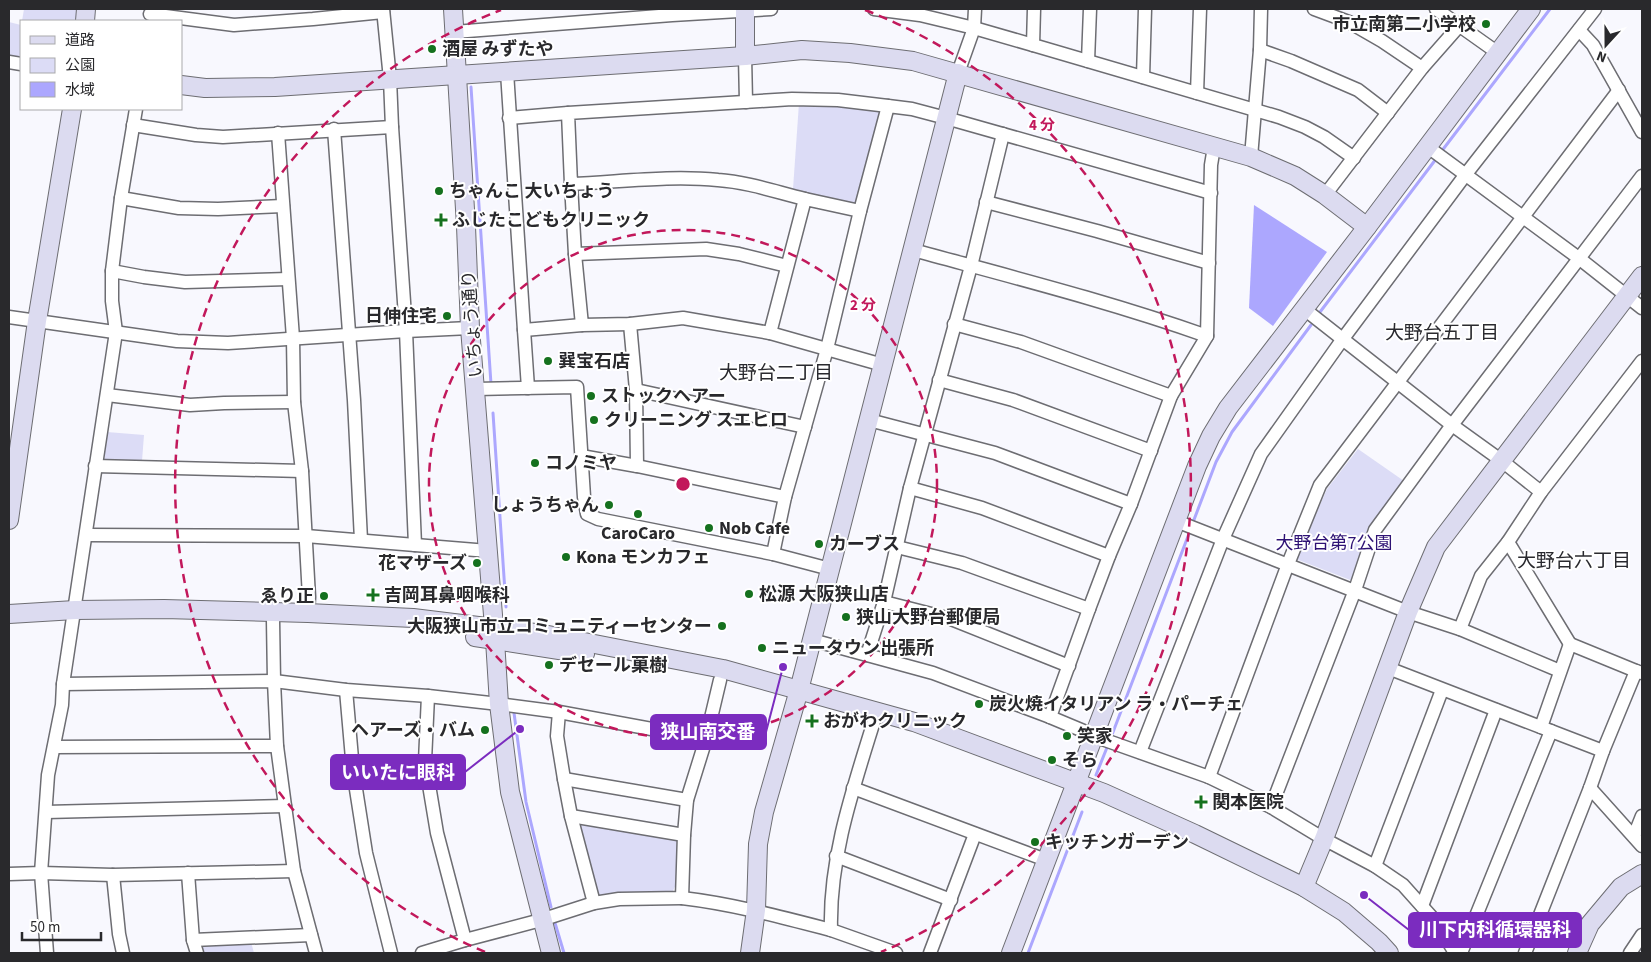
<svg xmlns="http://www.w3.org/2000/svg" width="1651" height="962" font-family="'Source Sans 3','Noto Sans JP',sans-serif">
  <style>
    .green { fill: #dcdcf6 }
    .water { fill: #aca7fe }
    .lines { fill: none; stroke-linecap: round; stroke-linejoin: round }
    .stream { stroke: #aca7fe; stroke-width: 3 }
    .street-casing { stroke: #6d6d72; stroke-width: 15 }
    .secondary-casing { stroke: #6d6d72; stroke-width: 20 }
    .street { stroke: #fff; stroke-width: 12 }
    .secondary { stroke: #dcdbf0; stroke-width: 18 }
    .ring { fill: none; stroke: #c2185b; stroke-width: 2.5; stroke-dasharray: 9 6 }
    .poi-dot { fill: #15711e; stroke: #fff; stroke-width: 2 }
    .labels { text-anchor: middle; stroke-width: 4; stroke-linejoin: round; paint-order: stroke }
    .poi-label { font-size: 18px; font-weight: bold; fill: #29292c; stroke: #fff; text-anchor: start }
    .street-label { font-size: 18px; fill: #29292c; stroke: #fff }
    .park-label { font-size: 18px; fill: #2e1275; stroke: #fff }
    .neighbourhood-label { font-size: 19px; fill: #2a2a2f; stroke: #fff }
    .centre { fill: #c2185b; stroke: #fff; stroke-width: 2.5 }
    .ring-label { font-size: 15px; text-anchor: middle; font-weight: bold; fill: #c2185b; stroke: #fff; stroke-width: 4; stroke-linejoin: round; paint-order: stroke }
    .leader { fill: none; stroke: #7b2cbf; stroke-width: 2 }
    .callout-dot { fill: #7b2cbf; stroke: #fff; stroke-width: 2 }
    .callout { fill: #7b2cbf; stroke: #7b2cbf; stroke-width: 2 }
    .callout-label { font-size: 19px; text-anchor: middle; font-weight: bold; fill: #fff }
  </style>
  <rect width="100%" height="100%" fill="#f8f8fe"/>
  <g class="green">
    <path d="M24,9H78L77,21H22Z"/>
    <path d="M9,22L21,25V60L9,58Z"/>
    <path d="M799,103L878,107L882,114L859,201L852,205L793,189Z"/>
    <path d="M107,432L144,435L142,461H104Z"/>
    <path d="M1358,449L1404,481L1369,527L1353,581L1296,559L1327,489Z"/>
    <path d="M576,818L679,837L677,882L672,893L639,892L601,897L597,895Z"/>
    <path d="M251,942L254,953H199L202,943Z"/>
  </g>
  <path class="water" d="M1254,205L1327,252L1273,326L1249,308Z"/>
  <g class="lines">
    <g class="stream">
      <path d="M471,87L491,384"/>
      <path d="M1441,152L1550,9"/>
      <path d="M1317,316L1436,159"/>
      <path d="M493,413L506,607"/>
      <path d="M1192,525L1216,462L1232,432L1311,325"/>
      <path d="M514,713L526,802L551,907"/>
      <path d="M1110,740L1190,531"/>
      <path d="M1096,775L1108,745"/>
      <path d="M555,923L564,953"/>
      <path d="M1028,953L1082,812"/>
    </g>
    <defs>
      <g id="street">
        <path d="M383,9L390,79L392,127L406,331L415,545"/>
        <path d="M874,9L920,15L974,28L1033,45"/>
        <path d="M1034,9L1033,45L1279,117L1305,127L1324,137L1354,158"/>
        <path d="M1314,9L1349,22L1382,41L1422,68"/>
        <path d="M1436,9L1498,53"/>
        <path d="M150,14L234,25L313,19L383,12"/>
        <path d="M1579,30L1593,45L1642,132"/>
        <path d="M454,32L672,15L771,9"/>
        <path d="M1260,50L1291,61L1358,90L1388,113"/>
        <path d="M745,56L746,102"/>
        <path d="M1088,61L1090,9"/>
        <path d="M9,62L21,64"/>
        <path d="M507,72L524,330L582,325"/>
        <path d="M958,73L974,28L975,9"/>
        <path d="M1143,77L1145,9"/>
        <path d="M1197,93L1200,9"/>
        <path d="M509,118L568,113"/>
        <path d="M133,125L196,135L223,137L392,127"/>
        <path d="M334,129L354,400L361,540"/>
        <path d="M278,133L293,338L294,402L302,471L309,597L308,613"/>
        <path d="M1428,147L1580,259L1642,308"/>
        <path d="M1251,157L1260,50L1261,9"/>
        <path d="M571,184L575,254L582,325L630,324L683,318L770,333L883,365"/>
        <path d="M1325,195L1422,68L1459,26"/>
        <path d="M121,198L179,208L218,209L283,206"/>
        <path d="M805,199C776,192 748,182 718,180C670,175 620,182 571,184L568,113L792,99L838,100L888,106"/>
        <path d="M986,202L1097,231L1209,263"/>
        <path d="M913,250C1012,277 1111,302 1207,336"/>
        <path d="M575,254L706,249L739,254L787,266"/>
        <path d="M112,271L144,277L185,282L288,279"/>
        <path d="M1303,308L1452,425L1502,461L1541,492"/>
        <path d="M9,317L177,341L228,343L406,331L470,328"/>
        <path d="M630,324L636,390L637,466"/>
        <path d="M954,324L1021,342L1171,396"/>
        <path d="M524,330L528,388"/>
        <path d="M770,333L805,199L860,211"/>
        <path d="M939,380L1013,400L1151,451"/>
        <path d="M476,389L577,387L584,497L587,514L598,519L773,554L830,569"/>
        <path d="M636,390L805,427"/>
        <path d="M107,395L190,405L224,403L294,402"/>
        <path d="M869,420L995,453L1131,504"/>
        <path d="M581,456L637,466L785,497"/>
        <path d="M95,466L302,471"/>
        <path d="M910,488L982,508L1109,556"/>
        <path d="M1176,521L1408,612L1460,629L1560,671"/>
        <path d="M86,535L306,536L488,551"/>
        <path d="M1508,542L1541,492L1642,361"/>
        <path d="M897,547L962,563L1089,609"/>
        <path d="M773,554L785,497L827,349L860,211L888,106L912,109L946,118L1211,193"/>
        <path d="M884,602L951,619L1069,666"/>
        <path d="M273,620L274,681L277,746L285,806L294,871L316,953"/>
        <path d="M1460,629L1481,576L1508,542L1570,644"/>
        <path d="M812,640L933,673L1050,717L1105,740L1209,777L1271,807L1324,839L1375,866L1403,885L1437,923L1455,953"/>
        <path d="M867,655L884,602L910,488L971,266L1003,134"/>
        <path d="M1388,668L1551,731"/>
        <path d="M63,684L274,681L346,690L428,696L499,704L559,712L706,739"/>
        <path d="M346,690L353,770L366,853L391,953"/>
        <path d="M559,712L557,736L564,779L571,816L594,903"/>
        <path d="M1050,717L1089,609L1109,556L1131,504L1171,396L1207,336L1211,165L1214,147"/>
        <path d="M874,721C853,789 829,858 831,930L896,953"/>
        <path d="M1541,727L1570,644L1636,671"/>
        <path d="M54,747L277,746"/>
        <path d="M1140,752L1223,539L1261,454L1342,340L1466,174L1595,9"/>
        <path d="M1209,777L1288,564L1320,485L1619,90"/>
        <path d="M564,779L687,800"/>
        <path d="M853,788L1046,860"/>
        <path d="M1590,788L1642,846"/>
        <path d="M1271,807L1355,590L1375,530L1452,425L1642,176"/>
        <path d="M46,812L285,806"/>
        <path d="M571,816L684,835"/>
        <path d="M1634,836L1642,816"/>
        <path d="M836,856L951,900"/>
        <path d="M1375,866L1442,690"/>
        <path d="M188,873L193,940L197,953"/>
        <path d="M9,874L41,873L48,775L62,705L63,684L116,332L112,301V271L121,198L136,109"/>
        <path d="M113,875L119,934L123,953"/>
        <path d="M682,898C733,904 781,917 831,930"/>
        <path d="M1422,906L1496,710"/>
        <path d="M193,940L311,935"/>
        <path d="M465,940L541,920L594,903L619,899L682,898L684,835L687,800L706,739L720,680"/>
        <path d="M47,953L41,873L113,875L294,871"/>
        <path d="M422,953L465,940L437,833L425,761L428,696"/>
        <path d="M930,953L975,834"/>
        <path d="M1461,953L1551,731L1603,751"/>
        <path d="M1525,953L1590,788L1603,751L1636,671L1642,673"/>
        <path d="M1630,953L1642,935"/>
      </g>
      <g id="secondary">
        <path d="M453,9L466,226L470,328L495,640L499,704L510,792L551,953"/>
        <path d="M85,21L86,9"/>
        <path d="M745,56V9"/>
        <path d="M181,85L205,88L275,87L745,56L802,50L850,53L913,61L1251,157L1295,176L1325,195L1367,227"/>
        <path d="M9,520L37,321L72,109"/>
        <path d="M9,614L75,610L164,609L308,613L413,618L543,634L723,669L914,722L1104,793L1195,834L1304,887L1344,912L1379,942L1389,953"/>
        <path d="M475,637L585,654"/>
        <path d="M1304,887L1324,839L1408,612L1436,547L1642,276"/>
        <path d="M750,953L756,910L758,844L764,812L799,690L958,73"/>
        <path d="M1011,953L1197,466L1211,436L1228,408L1367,227L1531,9"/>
        <path d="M1577,953L1590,924L1621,887L1642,874"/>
      </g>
    </defs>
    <use href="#street" class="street-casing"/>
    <use href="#secondary" class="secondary-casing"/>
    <use href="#street" class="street"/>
    <use href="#secondary" class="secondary"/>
  </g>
  <g class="ring">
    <circle cx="683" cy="484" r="254"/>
    <path d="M485 952A508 508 0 0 1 501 10M865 10A508 508 0 0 1 881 952"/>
  </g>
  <g class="poi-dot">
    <circle cx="1486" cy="24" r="5"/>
    <circle cx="432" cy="49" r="5"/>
    <circle cx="439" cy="191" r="5"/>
    <path d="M438.5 212.5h5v5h5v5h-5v5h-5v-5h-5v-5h5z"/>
    <circle cx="447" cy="316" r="5"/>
    <circle cx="548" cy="361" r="5"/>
    <circle cx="591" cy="396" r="5"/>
    <circle cx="594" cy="420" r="5"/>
    <circle cx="535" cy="463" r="5"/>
    <circle cx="609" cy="505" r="5"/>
    <circle cx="638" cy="514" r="5"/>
    <circle cx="709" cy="528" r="5"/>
    <circle cx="819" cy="544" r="5"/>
    <circle cx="566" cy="557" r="5"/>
    <circle cx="477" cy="563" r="5"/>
    <circle cx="749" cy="594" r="5"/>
    <path d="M370.5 587.5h5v5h5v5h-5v5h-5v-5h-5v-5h5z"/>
    <circle cx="324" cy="596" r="5"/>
    <circle cx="846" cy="617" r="5"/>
    <circle cx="722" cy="626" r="5"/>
    <circle cx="762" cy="648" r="5"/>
    <circle cx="549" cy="665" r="5"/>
    <circle cx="979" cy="704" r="5"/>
    <path d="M809.5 713.5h5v5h5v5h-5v5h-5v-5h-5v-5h5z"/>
    <circle cx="485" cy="730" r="5"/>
    <circle cx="1067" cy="736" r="5"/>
    <circle cx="1052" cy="760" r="5"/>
    <path d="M1198.5 794.5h5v5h5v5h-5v5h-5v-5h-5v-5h5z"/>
    <circle cx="1035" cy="842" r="5"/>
  </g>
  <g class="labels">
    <g class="poi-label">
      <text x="1476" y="30" text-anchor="end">市立南第二小学校</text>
      <text x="442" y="55">酒屋 みずたや</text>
      <text x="449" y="197">ちゃんこ 大いちょう</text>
      <text x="452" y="226">ふじたこどもクリニック</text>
      <text x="437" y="322" text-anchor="end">日伸住宅</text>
      <text x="558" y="367">巽宝石店</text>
      <text x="601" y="402">ストックヘアー</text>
      <text x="604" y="426">クリーニング スエヒロ</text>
      <text x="545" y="469">コノミヤ</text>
      <text x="599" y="511" text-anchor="end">しょうちゃん</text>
      <text x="719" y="534">Nob Cafe</text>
      <text x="638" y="539" text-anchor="middle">CaroCaro</text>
      <text x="829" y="550">カーブス</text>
      <text x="576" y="563">Kona モンカフェ</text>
      <text x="467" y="569" text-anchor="end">花マザーズ</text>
      <text x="759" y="600">松源 大阪狭山店</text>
      <text x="384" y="601">吉岡耳鼻咽喉科</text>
      <text x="314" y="602" text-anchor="end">ゑり正</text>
      <text x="856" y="623">狭山大野台郵便局</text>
      <text x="712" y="632" text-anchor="end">大阪狭山市立コミュニティーセンター</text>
      <text x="772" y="654">ニュータウン出張所</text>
      <text x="559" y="671">デセール菓樹</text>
      <text x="989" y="710">炭火焼イタリアン ラ・パーチェ</text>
      <text x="823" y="727">おがわクリニック</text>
      <text x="475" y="736" text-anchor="end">ヘアーズ・バム</text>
      <text x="1077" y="742">笑家</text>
      <text x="1062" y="766">そら</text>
      <text x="1212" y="808">関本医院</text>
      <text x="1045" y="848">キッチンガーデン</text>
    </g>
    <g class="street-label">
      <text transform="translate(472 324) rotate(-94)" y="6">いちょう通り</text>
    </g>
    <g class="park-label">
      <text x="1334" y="549">大野台第7公園</text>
    </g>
    <g class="neighbourhood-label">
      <text x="1442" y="339">大野台五丁目</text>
      <text x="776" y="379">大野台二丁目</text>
      <text x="1574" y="567">大野台六丁目</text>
    </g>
  </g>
  <circle cx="683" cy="484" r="8" class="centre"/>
  <g class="ring-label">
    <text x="1042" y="130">4 分</text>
    <text x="863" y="310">2 分</text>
  </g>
  <path class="leader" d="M783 667L766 732M520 729L465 772M1364 895L1409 930"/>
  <g class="callout-dot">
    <circle cx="783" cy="667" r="5"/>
    <circle cx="520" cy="729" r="5"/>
    <circle cx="1364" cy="895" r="5"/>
  </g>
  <g class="callout">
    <rect x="651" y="715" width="115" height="34" rx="5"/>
    <rect x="331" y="755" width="134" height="34" rx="5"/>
    <rect x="1409" y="913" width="172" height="34" rx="5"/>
  </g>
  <g class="callout-label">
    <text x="708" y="738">狭山南交番</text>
    <text x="398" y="779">いいたに眼科</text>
    <text x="1495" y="936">川下内科循環器科</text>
  </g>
  <rect width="1651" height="962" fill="none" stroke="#29292c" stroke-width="20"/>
  <rect x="20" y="20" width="162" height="90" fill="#ffffff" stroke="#a9a9ab"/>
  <rect x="30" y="36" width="25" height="8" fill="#dcdbf0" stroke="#a9a9ab"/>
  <text x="65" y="45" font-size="15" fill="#29292c">道路</text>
  <rect x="30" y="58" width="25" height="15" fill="#dcdcf6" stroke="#a9a9ab"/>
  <text x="65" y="70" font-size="15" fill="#29292c">公園</text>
  <rect x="30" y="82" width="25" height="15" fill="#aca7fe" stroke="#a9a9ab"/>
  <text x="65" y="95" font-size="15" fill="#29292c">水域</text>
  <g transform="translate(1606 45) rotate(201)" stroke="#ffffff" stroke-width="4" paint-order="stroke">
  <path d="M0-4L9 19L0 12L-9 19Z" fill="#29292c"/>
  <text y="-8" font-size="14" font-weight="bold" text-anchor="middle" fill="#29292c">N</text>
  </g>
  <path d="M22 932v8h79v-8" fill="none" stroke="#29292c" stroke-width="2.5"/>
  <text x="30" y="932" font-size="15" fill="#29292c" stroke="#ffffff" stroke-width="4" paint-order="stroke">50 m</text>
</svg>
